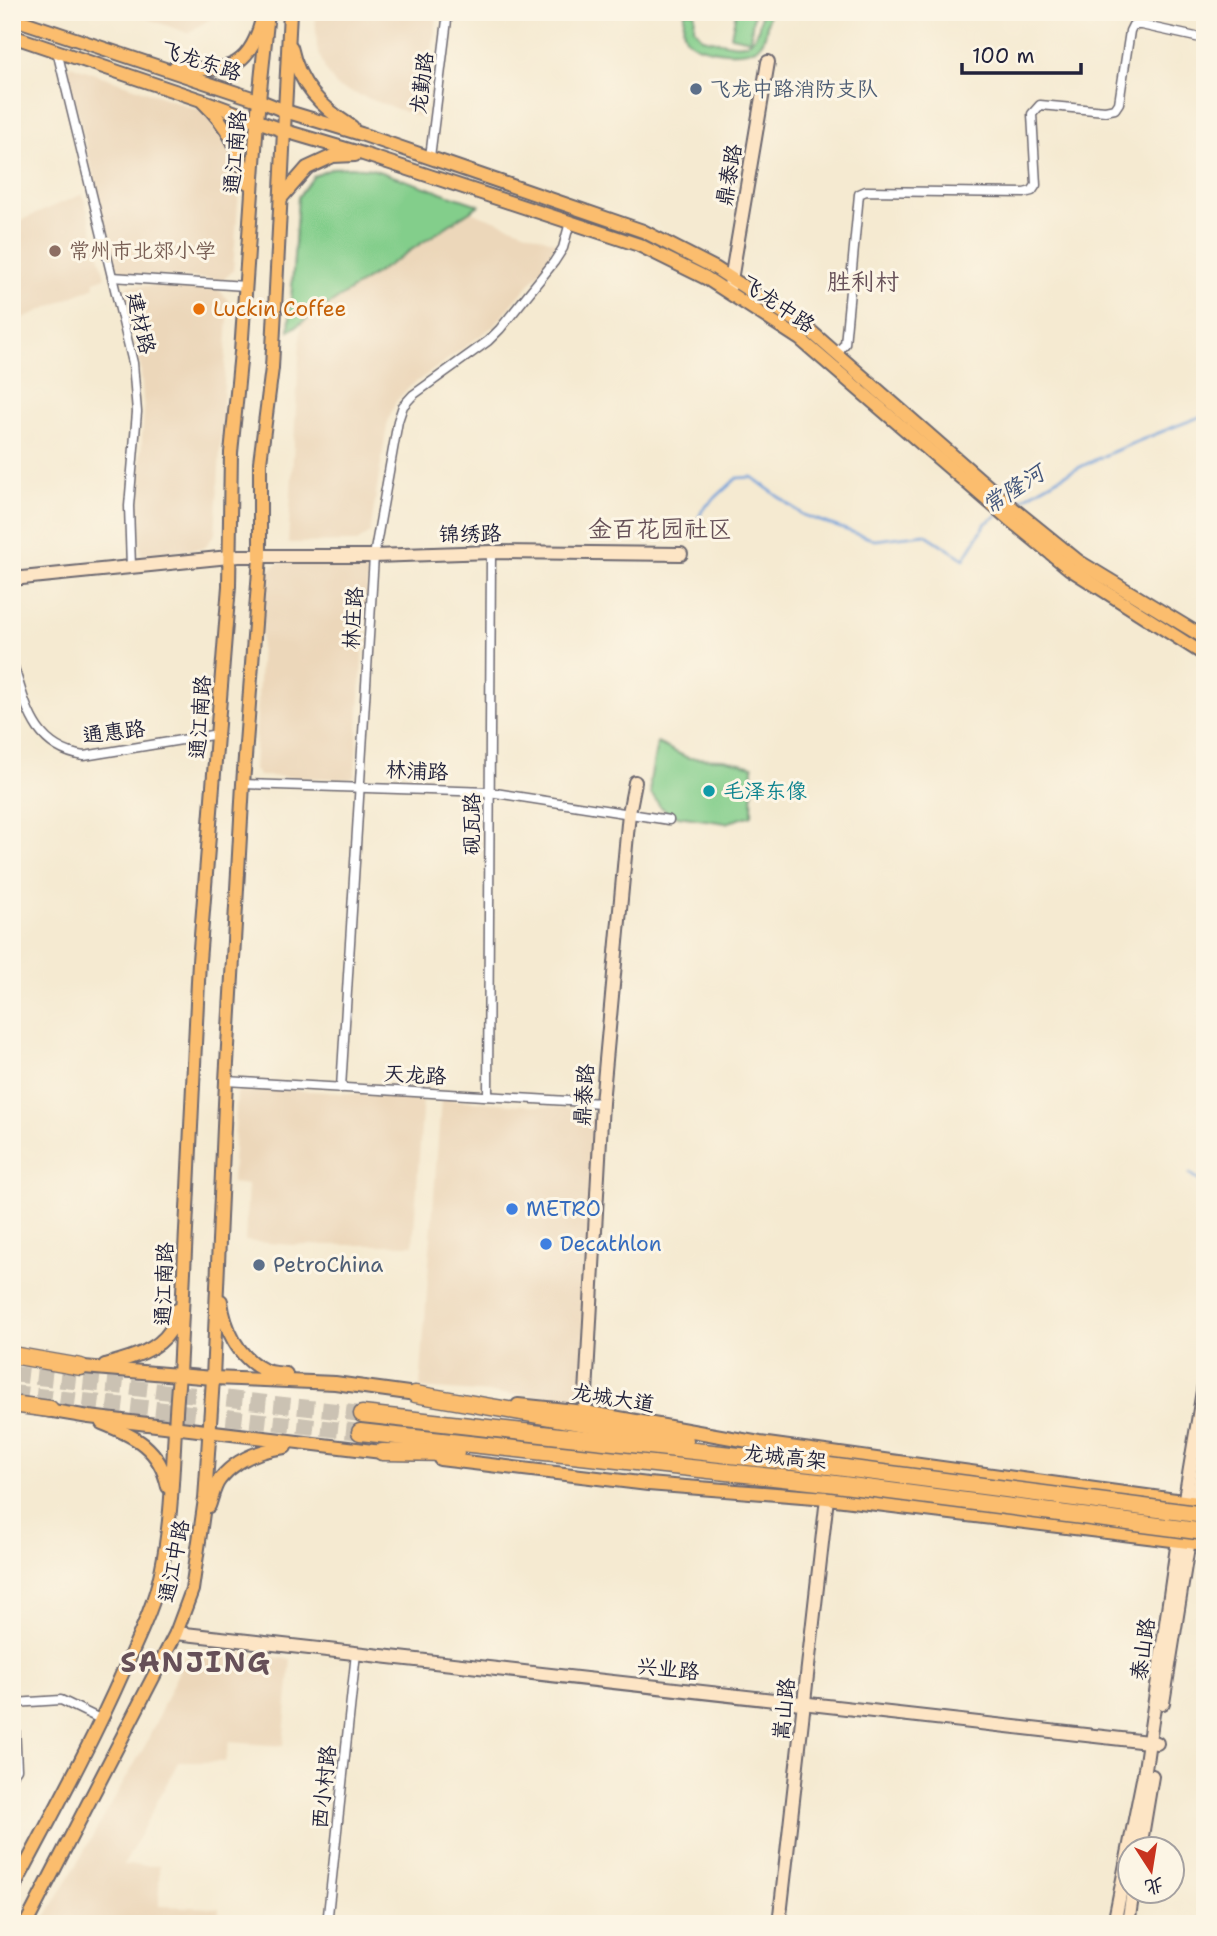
<svg xmlns="http://www.w3.org/2000/svg" width="1217" height="1936" font-family="'Shantell Sans','LXGW WenKai TC',sans-serif">
  <style>
    .built { fill: #ecd7ba }
    .green { fill: #83ce8b; stroke: #527863; stroke-width: 2 }
    .lines { fill: none; stroke-linecap: round; stroke-linejoin: round }
    .stream { stroke: #6f9fd9; stroke-width: 2.5 }
    .highway-tunnel { stroke: #cbc2b3; stroke-width: 16; stroke-dasharray: 16 8; stroke-linecap: butt }
    .street-casing { stroke: #6c6870; stroke-width: 11 }
    .secondary-casing { stroke: #6c6870; stroke-width: 16 }
    .primary-casing { stroke: #6c6870; stroke-width: 16 }
    .highway-casing { stroke: #6c6870; stroke-width: 19 }
    .street { stroke: #fff; stroke-width: 8 }
    .secondary { stroke: #fde5c5; stroke-width: 12 }
    .primary { stroke: #fbbd6e; stroke-width: 12 }
    .highway { stroke: #fbbd6e; stroke-width: 16 }
    .highway-bridge-casing { stroke: #6c6870; stroke-width: 19; stroke-linecap: butt }
    .highway-bridge { stroke: #fbbd6e; stroke-width: 16 }
    .service-dot { fill: #5c6f8a; stroke: #fcf5e5; stroke-width: 2.5 }
    .education-dot { fill: #8d6e63; stroke: #fcf5e5; stroke-width: 2.5 }
    .food-dot { fill: #e8710a; stroke: #fcf5e5; stroke-width: 2.5 }
    .culture-dot { fill: #0f9aa8; stroke: #fcf5e5; stroke-width: 2.5 }
    .shop-dot { fill: #3f7fe0; stroke: #fcf5e5; stroke-width: 2.5 }
    .labels { text-anchor: middle; stroke-width: 6; stroke-linejoin: round; paint-order: stroke }
    .street-label { font-size: 21px; fill: #22223b; stroke: #fcf5e5 }
    .service-label { font-size: 21px; fill: #4e5e75; stroke: #fcf5e5; text-anchor: start }
    .education-label { font-size: 21px; fill: #785e54; stroke: #fcf5e5; text-anchor: start }
    .food-label { font-size: 21px; fill: #c56008; stroke: #fcf5e5; text-anchor: start }
    .culture-label { font-size: 21px; fill: #0d838f; stroke: #fcf5e5; text-anchor: start }
    .shop-label { font-size: 21px; fill: #366cbe; stroke: #fcf5e5; text-anchor: start }
    .water-label { font-size: 23px; font-style: italic; fill: #41547a; stroke: #fcf5e5 }
    .quarter-label { font-size: 24px; fill: #665058; stroke: #fcf5e5 }
    .district-label { font-size: 28px; font-weight: bold; letter-spacing: 2px; fill: #665058; stroke: #fcf5e5 }
  </style>
  <rect width="100%" height="100%" fill="#fcf5e5"/>
  <filter id="ink" filterUnits="userSpaceOnUse"><feTurbulence type="fractalNoise" baseFrequency=".0143" numOctaves="2"/><feDisplacementMap in="SourceGraphic" scale="14" xChannelSelector="R" yChannelSelector="G"/><feConvolveMatrix kernelMatrix="1 2 1 2 8 2 1 2 1" color-interpolation-filters="sRGB"/></filter>
  <filter id="wash" filterUnits="userSpaceOnUse"><feTurbulence type="fractalNoise" baseFrequency=".00686" numOctaves="4" result="noise"/><feDisplacementMap in="SourceGraphic" scale="28" xChannelSelector="R" yChannelSelector="G"/><feGaussianBlur stdDeviation="1.57" result="paint"/><feColorMatrix in="noise" values="0 0 0 0 0 0 0 0 0 0 0 0 0 0 0 0 0 1.4 0 .05"/><feComposite in="paint" operator="in"/></filter>
  <g filter="url(#wash)">
    <rect width="100%" height="100%" fill="#f5ead1"/>
    <g class="built">
      <path d="M128,12H221L188,33Z"/>
      <path d="M315,12H438L422,118L337,87L325,69L317,48Z"/>
      <path d="M70,65L200,110L222,132L236,159L240,176L233,271L223,280L123,273L115,265L68,72Z"/>
      <path d="M83,194L105,277L94,281L95,287L12,323V224Z"/>
      <path d="M470,211L557,243L543,268L494,326L408,388L396,402L388,420L370,533L357,542L288,543L301,324Z"/>
      <path d="M129,285L218,289L229,301L215,534L204,548L141,555L137,504L144,412L140,362L123,293Z"/>
      <path d="M279,562L364,563L368,569L355,775L350,779L259,776L254,769L265,573Z"/>
      <path d="M245,1087L423,1098L413,1245H292L245,1241L248,1185L232,1183L237,1093Z"/>
      <path d="M441,1099L580,1109L591,1115L598,1128L581,1397L575,1399L420,1388Z"/>
      <path d="M201,1649L291,1659L283,1746L229,1742L225,1762H178L124,1865L159,1866V1906L219,1908L218,1924H42L146,1744L184,1659Z"/>
    </g>
    <g class="green">
      <path d="M685,12H695L694,28L702,38C735,44 758,57 761,12H769C767,22 767,37 760,45C749,58 697,52 687,39C681,31 684,21 685,12Z"/>
      <path d="M736,12H754L750,40L731,36Z"/>
      <path d="M351,167L372,169L479,205L289,331L298,197L314,176L333,168Z"/>
      <path d="M657,743L688,758L724,759L753,766L752,815L726,823L671,815L660,806L651,794L650,781Z"/>
    </g>
    <g class="lines">
      <g class="stream">
        <path d="M1015,504C1074,465 1139,440 1205,415"/>
        <path d="M688,539L703,509L737,478L752,477L803,515L875,540L925,534L964,559L986,523L998,515"/>
        <path d="M1190,1174L1205,1185"/>
      </g>
    </g>
  </g>
  <g filter="url(#ink)">
    <g class="lines">
      <g class="highway-tunnel">
        <path d="M12,1374L362,1414"/>
        <path d="M12,1393L360,1432"/>
      </g>
      <defs>
        <g id="street">
          <path d="M57,51L133,363L137,412L129,506L131,567"/>
          <path d="M430,157L448,12"/>
          <path d="M112,277L245,286"/>
          <path d="M836,353L845,344L859,194L866,191L1024,193L1032,191L1036,185L1032,114L1040,105L1105,111L1115,109L1119,103L1130,31L1133,25H1141L1205,39"/>
          <path d="M12,661C26,704 32,748 84,756L218,734"/>
          <path d="M243,784L489,792L669,820"/>
          <path d="M226,1081L602,1103"/>
          <path d="M341,1088L374,556L398,421L403,406L413,395L488,341L500,329L554,262L563,248L570,222"/>
          <path d="M488,1096L491,552"/>
          <path d="M12,1776L17,1769L14,1703L61,1700L102,1720"/>
          <path d="M327,1924L356,1653"/>
        </g>
        <g id="secondary">
          <path d="M730,286L768,62"/>
          <path d="M12,579L239,556H374L491,552L681,554"/>
          <path d="M585,1412L602,1103L629,813L635,782"/>
          <path d="M1194,1513L1205,1450"/>
          <path d="M176,1633L1157,1743"/>
          <path d="M1163,1703L1190,1534"/>
          <path d="M1140,1848L1152,1776"/>
          <path d="M779,1924L827,1498"/>
          <path d="M1114,1924L1145,1769L1178,1540L1205,1379"/>
          <path d="M1128,1924L1133,1890"/>
        </g>
        <g id="primary">
          <path d="M12,18L258,100L285,111L361,134L643,231L715,268L807,328L1015,510L1078,561L1205,638"/>
          <path d="M12,36L201,100L285,131L363,154L639,245L706,278L800,339L1009,519L1070,569L1205,655"/>
          <path d="M291,47C299,85 321,107 352,127"/>
          <path d="M175,67C220,71 247,74 261,23"/>
          <path d="M203,102C228,126 240,150 248,183"/>
          <path d="M281,198L307,168L333,156L355,155"/>
          <path d="M221,1301C224,1327 238,1358 264,1370C271,1373 279,1373 286,1374"/>
          <path d="M105,1365C126,1359 157,1352 170,1331C174,1325 175,1316 177,1310"/>
          <path d="M72,1366L213,1378L335,1383L423,1395"/>
          <path d="M518,1405L585,1412L760,1443L1205,1504"/>
          <path d="M41,1409L89,1417L390,1453"/>
          <path d="M102,1423C135,1436 160,1448 168,1487"/>
          <path d="M440,1459L648,1484L827,1498L1205,1544"/>
          <path d="M209,1506C212,1498 214,1486 220,1479C236,1459 261,1450 285,1447"/>
          <path d="M12,1891C50,1819 90,1747 123,1672C137,1640 154,1607 161,1572C175,1507 172,1441 179,1375L199,961L229,586L231,453L241,352L257,120L268,12"/>
          <path d="M26,1924L176,1633L192,1590L205,1499L213,1378L226,1081L243,784L260,557V462L272,368L290,12"/>
        </g>
        <g id="highway">
          <path d="M12,1355L81,1367"/>
          <path d="M415,1394L685,1440"/>
          <path d="M12,1404L50,1409"/>
          <path d="M362,1414L829,1466"/>
          <path d="M360,1432L828,1483"/>
          <path d="M382,1452L456,1453"/>
        </g>
      </defs>
      <use href="#street" class="street-casing"/>
      <use href="#secondary" class="secondary-casing"/>
      <use href="#primary" class="primary-casing"/>
      <use href="#highway" class="highway-casing"/>
      <use href="#street" class="street"/>
      <use href="#secondary" class="secondary"/>
      <use href="#primary" class="primary"/>
      <use href="#highway" class="highway"/>
      <defs>
        <g id="highway-bridge">
          <path d="M829,1466L1205,1515"/>
          <path d="M828,1483L1205,1532"/>
        </g>
      </defs>
      <use href="#highway-bridge" class="highway-bridge-casing"/>
      <use href="#highway-bridge" class="highway-bridge"/>
    </g>
  </g>
  <g class="service-dot">
    <circle cx="696" cy="89" r="7"/>
    <circle cx="259" cy="1265" r="7"/>
  </g>
  <circle class="education-dot" cx="55" cy="251" r="7"/>
  <circle class="food-dot" cx="199" cy="309" r="7"/>
  <circle class="culture-dot" cx="709" cy="791" r="7"/>
  <g class="shop-dot">
    <circle cx="512" cy="1209" r="7"/>
    <circle cx="546" cy="1244" r="7"/>
  </g>
  <g class="labels">
    <g class="street-label">
      <text transform="translate(201 61) rotate(18)" y="7">飞龙东路</text>
      <text transform="translate(422 83) rotate(-83)" y="7">龙勤路</text>
      <text transform="translate(235 152) rotate(-85)" y="7">通江南路</text>
      <text transform="translate(729 175) rotate(-80)" y="7">鼎泰路</text>
      <text transform="translate(778 304) rotate(34)" y="7">飞龙中路</text>
      <text transform="translate(141 323) rotate(77)" y="7">建材路</text>
      <text transform="translate(470 534) rotate(-1)" y="7">锦绣路</text>
      <text transform="translate(353 618) rotate(-86)" y="7">林庄路</text>
      <text transform="translate(200 717) rotate(-86)" y="7">通江南路</text>
      <text transform="translate(114 732) rotate(-7)" y="7">通惠路</text>
      <text transform="translate(417 771) rotate(3)" y="7">林浦路</text>
      <text transform="translate(472 824) rotate(-90)" y="7">砚瓦路</text>
      <text transform="translate(415 1075) rotate(3)" y="7">天龙路</text>
      <text transform="translate(584 1095) rotate(-86)" y="7">鼎泰路</text>
      <text transform="translate(164 1284) rotate(-88)" y="7">通江南路</text>
      <text transform="translate(613 1398) rotate(9)" y="7">龙城大道</text>
      <text transform="translate(785 1457) rotate(6)" y="7">龙城高架</text>
      <text transform="translate(174 1561) rotate(-79)" y="7">通江中路</text>
      <text transform="translate(1143 1649) rotate(-82)" y="7">泰山路</text>
      <text transform="translate(668 1669) rotate(6)" y="7">兴业路</text>
      <text transform="translate(784 1709) rotate(-84)" y="7">嵩山路</text>
      <text transform="translate(324 1787) rotate(-84)" y="7">西小村路</text>
    </g>
    <g class="service-label">
      <text x="710" y="96">飞龙中路消防支队</text>
      <text x="273" y="1272">PetroChina</text>
    </g>
    <g class="education-label">
      <text x="69" y="258">常州市北郊小学</text>
    </g>
    <g class="food-label">
      <text x="213" y="316">Luckin Coffee</text>
    </g>
    <g class="culture-label">
      <text x="723" y="798">毛泽东像</text>
    </g>
    <g class="shop-label">
      <text x="526" y="1216">METRO</text>
      <text x="560" y="1251">Decathlon</text>
    </g>
    <g class="water-label">
      <text transform="translate(1013 489) rotate(-33)" y="8">常隆河</text>
    </g>
    <g class="quarter-label">
      <text x="863" y="290">胜利村</text>
      <text x="660" y="537">金百花园社区</text>
    </g>
    <g class="district-label">
      <text x="196" y="1672">SANJING</text>
    </g>
  </g>
  <rect width="1217" height="1936" fill="none" stroke="#fcf5e5" stroke-width="42"/>
  <g transform="translate(1151 1870) rotate(168)"><circle r="33" fill="#fcf5e5" stroke="#a5a1a1" stroke-width="2"/>
  <path d="M0-5L12 26L0 18L-12 26Z" fill="#c8321e"/>
  <text y="-10" font-size="19" font-weight="bold" text-anchor="middle" fill="#22223b">北</text>
  </g>
  <path d="M962 63v10h119v-10" fill="none" stroke="#22223b" stroke-width="3.5"/>
  <text x="972" y="63" font-size="21" fill="#22223b" stroke="#fcf5e5" stroke-width="5" paint-order="stroke">100 m</text>
</svg>
